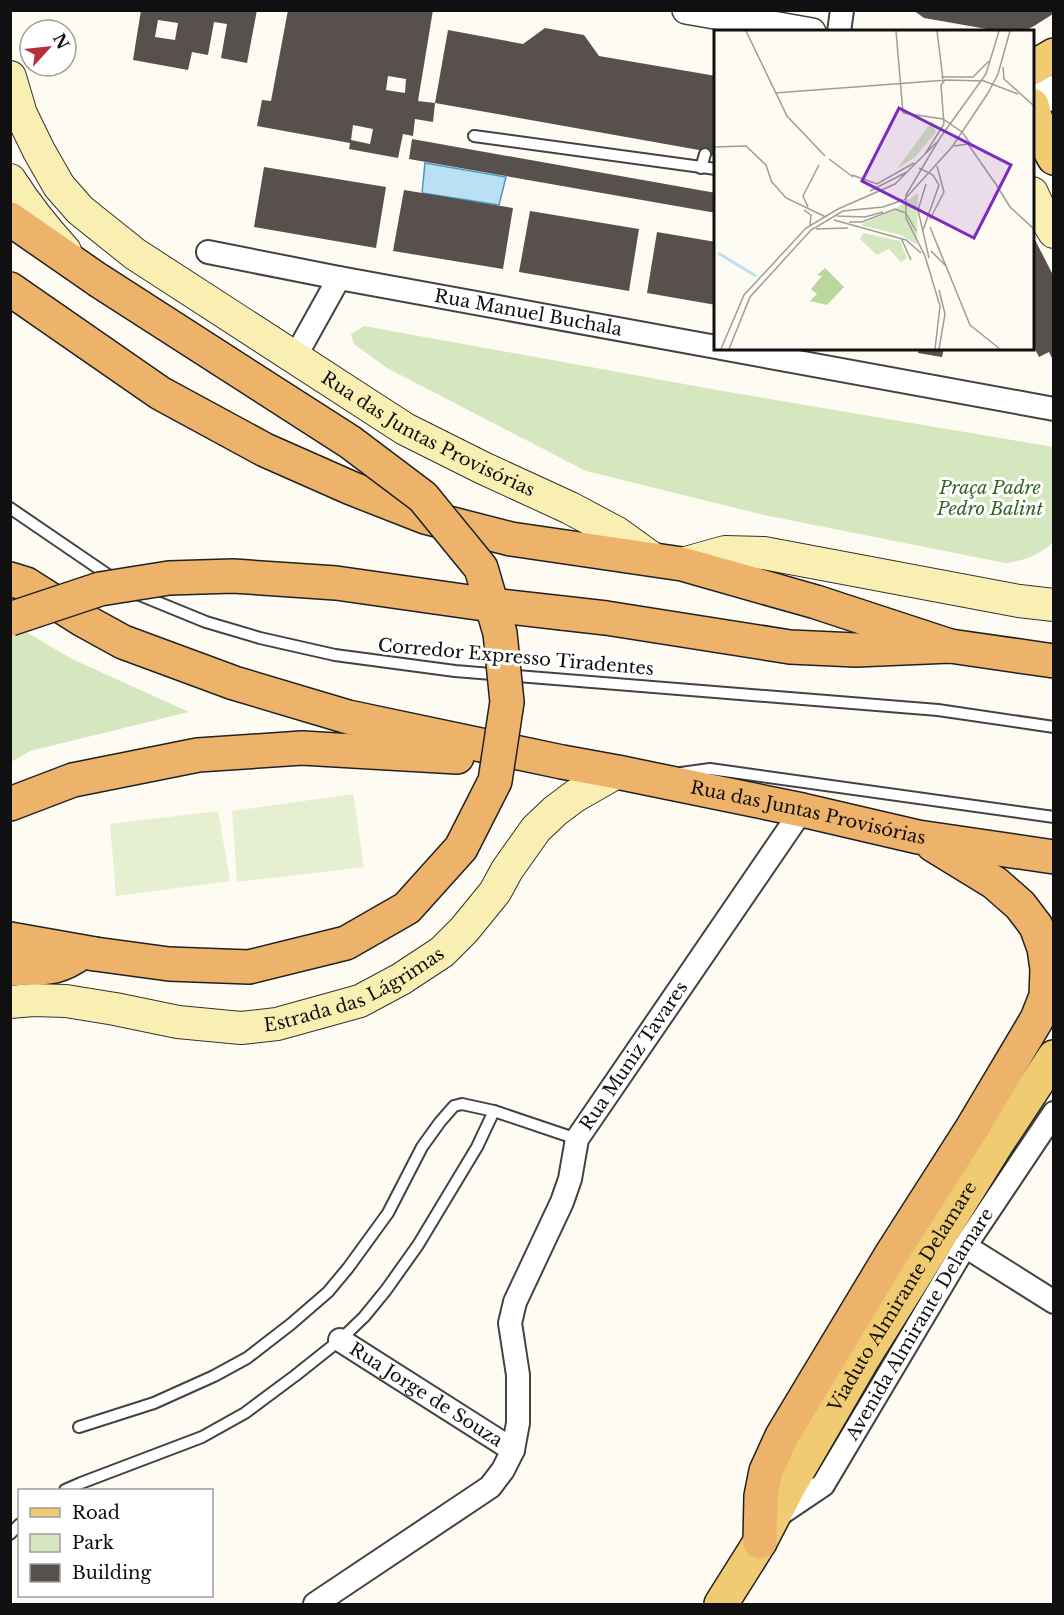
<svg xmlns="http://www.w3.org/2000/svg" width="1064" height="1615" font-family="'Libre Baskerville',serif">
  <style>
    .green { fill: #d5e7be }
    .pitch { fill: #e6efcf }
    .water { fill: #bae0f3; stroke: #4699c6; stroke-width: 1.5 }
    .building { fill: #58504c; fill-rule: evenodd }
    .lines { fill: none; stroke-linecap: round; stroke-linejoin: round }
    .service-casing { stroke: #434343; stroke-width: 14 }
    .minor-casing { stroke: #434343; stroke-width: 26 }
    .tertiary-casing { stroke: #434343; stroke-width: 30 }
    .secondary-casing { stroke: #323232; stroke-width: 34 }
    .primary-casing { stroke: #212121; stroke-width: 36 }
    .trunk-casing { stroke: #212121; stroke-width: 36 }
    .service { stroke: #fff; stroke-width: 10 }
    .minor { stroke: #fff; stroke-width: 22 }
    .tertiary { stroke: #fff; stroke-width: 27 }
    .secondary { stroke: #faefb2; stroke-width: 32 }
    .primary { stroke: #f0cb71; stroke-width: 33 }
    .trunk { stroke: #eeb36a; stroke-width: 33 }
    .trunk-bridge-casing { stroke: #212121; stroke-width: 36; stroke-linecap: butt }
    .trunk-bridge { stroke: #eeb36a; stroke-width: 33 }
    .labels { text-anchor: middle; stroke-width: 6; stroke-linejoin: round; paint-order: stroke }
    .street-label { font-size: 18px; fill: #101010; stroke: #fff }
    .park-label { font-size: 18px; font-style: italic; fill: #346423; stroke: #fff }
    .inset-river { fill: none; stroke: #bae0f3; stroke-width: 3 }
    .inset-road { fill: none; stroke: #9f9d98; stroke-width: 1.5 }
    .view { fill: #7b2cbf; fill-opacity: 0.15; stroke: #7b2cbf; stroke-width: 3 }
    .inset-edge { fill: none; stroke: #101010; stroke-width: 3 }
  </style>
  <rect width="100%" height="100%" fill="#fefbf3"/>
  <g class="green">
    <path d="M364,326L717,390L1053,447V542C1042,554 1021,562 1005,563L764,515L586,471L387,368L354,344L351,334Z"/>
    <path d="M11,623L72,659L189,712L30,751L11,762Z"/>
  </g>
  <g class="pitch">
    <path d="M353,794L364,867L237,882L232,811Z"/>
    <path d="M218,811L230,881L116,896L110,824Z"/>
  </g>
  <path class="water" d="M425,163L506,177L499,205L422,193Z"/>
  <g class="building">
    <path d="M141,10H257L247,63L221,58L227,24L214,22L208,55L192,52L188,70L133,60ZM158,20L178,23L175,40L155,37Z"/>
    <path d="M288,10H433L418,101L435,103L448,30L523,44L545,28L584,35L599,56L716,76V156L699,153V150L435,103L433,122L415,119L413,136L403,134L398,158L349,149L350,143L257,126L262,100L271,101ZM388,76L406,79L405,93L386,90ZM353,125L373,129L370,144L351,140Z"/>
    <path d="M913,10H1053V14L1034,26L1022,32H1004L924,18Z"/>
    <path d="M412,139L716,193V213L409,159Z"/>
    <path d="M264,167L386,187L376,248L254,227Z"/>
    <path d="M404,190L513,208L503,269L393,251Z"/>
    <path d="M530,211L639,229L629,291L519,272Z"/>
    <path d="M657,232L716,242V305L647,293Z"/>
    <path d="M1032,234L1053,275V360L1049,352L1039,357L1034,347H1032Z"/>
    <path d="M919,348H944L942,357L918,353Z"/>
  </g>
  <g class="lines">
    <defs>
      <g id="service">
        <path d="M474,136L716,169"/>
        <path d="M701,168L705,154"/>
        <path d="M10,508L114,579"/>
        <path d="M135,593L206,622L260,638L335,655L455,671L938,710L1054,727"/>
        <path d="M681,773L710,769L1054,817"/>
        <path d="M79,1427L154,1403L214,1376L247,1358L291,1324L328,1292L348,1268L388,1213L422,1147L440,1122L454,1106L462,1104L494,1111L577,1139"/>
        <path d="M65,1490L81,1483L202,1437L245,1413L296,1375L340,1340L364,1317L386,1290L418,1245L477,1147L494,1111"/>
        <path d="M10,1534L20,1524"/>
      </g>
      <g id="minor">
        <path d="M839,32L842,10"/>
        <path d="M1032,74L1045,85L1054,100"/>
        <path id="s1" d="M208,252L339,278L716,347"/>
        <path d="M721,348L1054,409"/>
        <path d="M295,357L339,278"/>
        <path d="M965,1246L1054,1302"/>
        <path id="s2" d="M340,1340L513,1450"/>
        <path id="s3" d="M777,1516L823,1485L965,1246L1054,1113"/>
        <path id="s4" d="M315,1604L490,1487L503,1470L513,1450L518,1423V1375L510,1323L515,1302L562,1202L570,1179L577,1139L802,810"/>
      </g>
      <path id="tertiary" d="M686,10L812,32"/>
      <g id="secondary">
        <path id="s5" d="M10,77L21,114L39,151L59,186L80,210L135,254L405,429L483,468L570,508L617,533L653,559"/>
        <path d="M10,180C26,205 45,229 65,251"/>
        <path d="M1032,193L1038,206L1054,232"/>
        <path d="M682,564L725,552L764,553L1019,601L1054,605"/>
        <path id="s6" d="M10,1002L33,1000L66,1001L115,1009L178,1022L241,1028L277,1024L360,1001L401,979L442,952L464,930L495,892L507,870L536,829L555,811L575,796L617,772"/>
      </g>
      <g id="primary">
        <path d="M1032,68L1054,55"/>
        <path d="M1032,105C1036,124 1044,141 1054,158"/>
        <path id="s7" d="M721,1604L760,1542L789,1486L864,1357L996,1145L1054,1057"/>
      </g>
      <g id="trunk">
        <path d="M10,219L98,280"/>
        <path d="M10,289L160,393L265,450L351,488L425,517L511,539L682,564L816,602L950,646"/>
        <path id="s8" d="M10,579L26,584L83,620L123,642L234,683L348,717L562,762L617,772L802,810L918,837L1054,857"/>
        <path d="M562,613L606,618L790,647L856,650L950,646L1054,661"/>
        <path d="M10,804L73,780L198,755L302,748L457,757"/>
        <path d="M10,939L95,954"/>
        <path d="M10,969C41,967 56,972 82,952"/>
        <path d="M760,1542L761,1496L766,1471L782,1436L891,1255L971,1130L1037,1019L1046,996L1047,969L1044,948L1036,926L1020,905L995,883L933,845"/>
      </g>
    </defs>
    <use href="#service" class="service-casing"/>
    <use href="#minor" class="minor-casing"/>
    <use href="#tertiary" class="tertiary-casing"/>
    <use href="#secondary" class="secondary-casing"/>
    <use href="#primary" class="primary-casing"/>
    <use href="#trunk" class="trunk-casing"/>
    <use href="#service" class="service"/>
    <use href="#minor" class="minor"/>
    <use href="#tertiary" class="tertiary"/>
    <use href="#secondary" class="secondary"/>
    <use href="#primary" class="primary"/>
    <use href="#trunk" class="trunk"/>
    <defs>
      <g id="trunk-bridge">
        <path d="M10,619L100,589L169,578L233,576L336,583L484,604L562,613"/>
        <path d="M95,954L169,964L249,967L346,943L407,908L461,848L495,781L507,702L500,633L481,568L423,497L350,442L98,280"/>
      </g>
    </defs>
    <use href="#trunk-bridge" class="trunk-bridge-casing"/>
    <use href="#trunk-bridge" class="trunk-bridge"/>
  </g>
  <g class="labels">
    <g class="street-label">
      <text dy="6" stroke="none"><textPath href="#s1" startOffset="326">Rua Manuel Buchala</textPath></text>
      <text dy="6" stroke="none"><textPath href="#s5" startOffset="567">Rua das Juntas Provisórias</textPath></text>
      <text transform="translate(516 657) rotate(5)" y="6">Corredor Expresso Tiradentes</text>
      <text dy="6" stroke="none"><textPath href="#s8" startOffset="837">Rua das Juntas Provisórias</textPath></text>
      <text dy="6" stroke="none"><textPath href="#s6" startOffset="354">Estrada das Lágrimas</textPath></text>
      <text dy="6" stroke="none"><textPath href="#s4" startOffset="680">Rua Muniz Tavares</textPath></text>
      <text dy="6" stroke="none"><textPath href="#s7" startOffset="357">Viaduto Almirante Delamare</textPath></text>
      <text dy="6" stroke="none"><textPath href="#s3" startOffset="243">Avenida Almirante Delamare</textPath></text>
      <text dy="6" stroke="none"><textPath href="#s2" startOffset="102">Rua Jorge de Souza</textPath></text>
    </g>
    <g class="park-label">
      <text x="990" y="494">Praça Padre<tspan x="990" dy="21">Pedro Balint</tspan></text>
    </g>
  </g>
  <g transform="translate(714 30)">
    <rect width="320" height="320" fill="#fefbf3"/>
    <path d="M218,91L222,102L201,127L183,139ZM204,163L203,215L187,205L146,195L178,181ZM149,203L186,211L193,228L187,232L175,219L163,225L146,209Z" fill="#d5e7be"/>
    <path d="M111,238L130,257L113,275L96,271L103,264L97,259L108,246L103,245Z" fill="#bad79e"/>
    <path class="inset-river" d="M4,223L42,246"/>
    <path class="inset-road" d="M32,1L73,86L111,126M182,1L189,83M223,1L229,49M289,37L290,49L319,75M227,47H259L275,31M61,63L233,50L270,51L304,64M189,83L229,89L248,102L258,116M240,116L254,114L281,153M0,117L32,116L52,135L58,153M211,124L230,94L227,55L231,50M115,129L139,147M205,138L219,145L225,155L209,200M138,145L163,154L200,133M280,151L296,177L320,199M58,152L72,168L112,187M212,154L204,180L215,228M156,161L193,142M190,170L238,117L274,63L284,44L296,1M94,177L89,166L105,135M90,180L97,185L96,195M123,186L151,187L169,182M216,189L230,162L223,136M120,190L192,210L207,223M135,192H148L181,179L192,183L202,201M216,197L256,295L286,319M102,199L134,198M187,208L197,230M217,221L232,236M225,260L231,284L225,319M7,319L30,265L92,198L124,179L181,154L223,112M15,319L36,267L97,200L129,181L169,177L189,170M221,319L226,276L211,226L192,188V165L226,108L272,44L285,1"/>
    <path class="view" d="M185,78L297,135L260,208L148,151Z"/>
    <rect width="320" height="320" class="inset-edge"/>
  </g>
  <rect width="1064" height="1615" fill="none" stroke="#101010" stroke-width="24"/>
  <rect x="18" y="1489" width="195" height="108" fill="#ffffff" stroke="#9f9f9f" stroke-width="1.5"/>
  <rect x="30" y="1508" width="30" height="9" fill="#f0cb71" stroke="#9f9f9f" stroke-width="1.5"/>
  <text x="72" y="1519" font-size="18" fill="#101010">Road</text>
  <rect x="30" y="1534" width="30" height="18" fill="#d5e7be" stroke="#9f9f9f" stroke-width="1.5"/>
  <text x="72" y="1549" font-size="18" fill="#101010">Park</text>
  <rect x="30" y="1564" width="30" height="18" fill="#58504c" stroke="#9f9f9f" stroke-width="1.5"/>
  <text x="72" y="1579" font-size="18" fill="#101010">Building</text>
  <g transform="translate(48 48) rotate(63)"><circle r="28" fill="#ffffff" stroke="#9f9f9f" stroke-width="1.5"/>
  <path d="M0-4.5L10 22L0 15L-10 22Z" fill="#b82f3c"/>
  <text y="-9" font-size="16" font-weight="bold" text-anchor="middle" fill="#101010">N</text>
  </g>
</svg>
